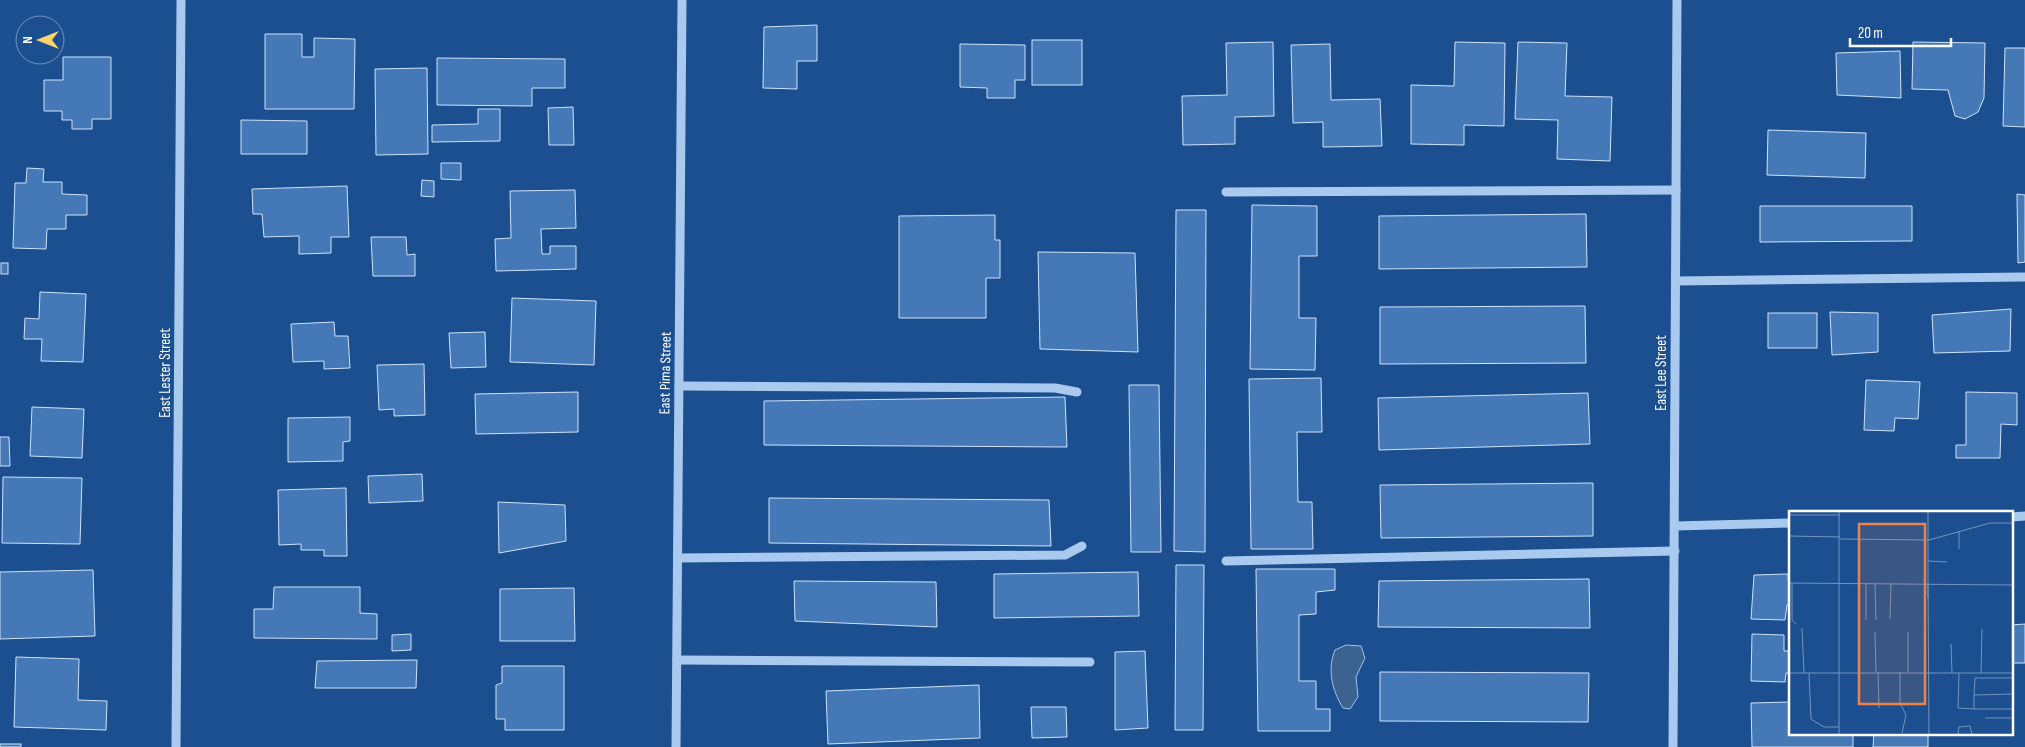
<svg xmlns="http://www.w3.org/2000/svg" width="2025" height="747" font-family="'Sofia Sans Condensed',sans-serif">
  <style>
    .water { fill: #3c6290; stroke: #9cc4f0 }
    .building { fill: #4478b7; stroke: #cfe3fa }
    .lines { fill: none; stroke-linecap: round; stroke-linejoin: round }
    .minor { stroke: #a9c9ee; stroke-width: 9 }
    .labels { text-anchor: middle; stroke-width: 4; stroke-linejoin: round; paint-order: stroke }
    .street-label { font-size: 15px; fill: #fff; stroke: #1b4f8f }
    .inset-road { fill: none; stroke: #7695bc; stroke-width: 1 }
    .view { fill: #ee8249; fill-opacity: 0.15; stroke: #ee8249; stroke-width: 2.5 }
    .inset-edge { fill: none; stroke: #fff; stroke-width: 2.5 }
  </style>
  <rect width="100%" height="100%" fill="#1b4f8f"/>
  <path class="water" d="M1346,645L1361,646L1365,658L1356,677L1358,697L1350,709L1343,708C1332,690 1327,670 1335,650Z"/>
  <g class="building">
    <path d="M817,25V61H797V89L763,88L764,27Z"/>
    <path d="M265,34H302V57H314V38L355,39L354,109H265Z"/>
    <rect x="1032" y="40" width="50" height="45"/>
    <path d="M1273,42L1274,116L1235,117V144L1183,145L1182,96L1227,95L1226,43Z"/>
    <path d="M1455,42L1505,43L1504,126L1464,125V145L1411,144V85L1454,86Z"/>
    <path d="M1518,42L1567,43L1565,96L1612,97L1610,161L1557,159L1558,120L1515,119Z"/>
    <path d="M1913,42L1985,43L1984,98L1978,112L1965,119L1955,116L1948,90L1912,89Z"/>
    <path d="M960,44L1025,45V80H1015V98H987V88L960,87Z"/>
    <path d="M1330,44L1331,100L1380,99L1382,146L1323,147V122L1293,123L1291,45Z"/>
    <path d="M2005,48H2025V127L2003,126Z"/>
    <path d="M1900,51L1901,98L1837,95L1836,53Z"/>
    <path d="M63,57H111V119H92V129H72V120H62V111H44V80H63Z"/>
    <path d="M437,58L565,59V88H532V106L437,105Z"/>
    <path d="M427,68L428,154L376,155L375,69Z"/>
    <path d="M573,107L574,145H549L548,108Z"/>
    <path d="M478,109H500V141L432,142V125L478,124Z"/>
    <path d="M241,120L307,121V154H241Z"/>
    <path d="M1768,130L1866,133L1865,178L1767,175Z"/>
    <path d="M441,163H461V180L441,179Z"/>
    <path d="M27,168L44,169L43,182H62V194L87,195V215H66V229H47L46,249L13,248L15,183H26Z"/>
    <path d="M422,180L434,181V197L421,196Z"/>
    <path d="M347,186L349,237H331V253L299,254V236L264,237L262,214H253L252,189Z"/>
    <path d="M575,190L576,228L541,229L542,254H550V246H576V269L496,271L495,239L511,238L510,191Z"/>
    <path d="M2017,194L2025,195V262L2018,263Z"/>
    <path d="M1252,205L1317,206V256H1299V318H1316L1315,370L1250,369Z"/>
    <path d="M1760,206H1912V241L1760,242Z"/>
    <path d="M1176,210H1206L1205,552L1174,551Z"/>
    <path d="M1586,214L1587,267L1379,269V216Z"/>
    <path d="M995,215V240H1000V278H986V318H899V216Z"/>
    <path d="M371,237H406L407,255L415,254V276H373Z"/>
    <path d="M1038,252L1135,253L1138,352L1040,349Z"/>
    <rect x="1" y="263" width="7" height="11"/>
    <path d="M40,292L86,294L83,362L41,361L42,339H24L25,318L39,319Z"/>
    <path d="M512,298L596,301L594,365L510,362Z"/>
    <path d="M1585,306L1586,363L1380,364V307Z"/>
    <path d="M2011,309L2010,351L1934,353L1932,315Z"/>
    <path d="M1830,312L1878,313V352L1832,355Z"/>
    <rect x="1768" y="313" width="49" height="35"/>
    <path d="M334,322L335,336H348L350,368L324,369V361L293,362L291,324Z"/>
    <path d="M485,332L486,367L451,368L449,333Z"/>
    <path d="M424,364L425,415L394,416V409L379,410L377,365Z"/>
    <path d="M1321,378L1322,432H1297L1298,502H1312L1313,549H1251L1249,379Z"/>
    <path d="M1866,380L1920,382L1918,419L1895,418L1894,431L1864,430Z"/>
    <path d="M1129,385H1159L1161,552H1131Z"/>
    <path d="M578,392V432L476,434L475,394Z"/>
    <path d="M1966,392L2017,393V425L2001,424L2000,458H1956V445H1966Z"/>
    <path d="M1588,393L1590,444L1379,450L1378,398Z"/>
    <path d="M1065,397L1067,447L764,445V401Z"/>
    <path d="M32,407L84,409L82,458L30,456Z"/>
    <path d="M350,417V441L343,442V461L288,462V418Z"/>
    <path d="M0,437H9L10,466H0Z"/>
    <path d="M422,474L423,501L369,503L368,476Z"/>
    <path d="M3,477L82,478L80,544L2,543Z"/>
    <path d="M1593,483V536L1381,538L1380,485Z"/>
    <path d="M346,488L347,556H324V550H301V544L279,545L278,490Z"/>
    <path d="M769,498L1049,500L1051,546L769,543Z"/>
    <path d="M498,502L565,505L566,541L499,553Z"/>
    <path d="M1176,565H1204L1203,730H1175Z"/>
    <path d="M1256,569H1335V590L1316,592V614L1299,615V681H1316V709H1330V731H1258Z"/>
    <path d="M93,570L95,636L0,639V572Z"/>
    <path d="M1138,572L1139,616L994,618V574Z"/>
    <path d="M1788,574L1790,605H1787L1785,620L1751,619L1754,575Z"/>
    <path d="M1589,579L1590,628L1378,627L1379,581Z"/>
    <path d="M794,581L936,582L937,627L795,621Z"/>
    <path d="M274,587H360V613L377,614V639L254,638V609H273Z"/>
    <path d="M574,588L575,641H500V589Z"/>
    <path d="M2025,624V663H2011V625Z"/>
    <path d="M411,634V650L392,651V635Z"/>
    <path d="M1752,634L1784,635V651H1790V673H1786L1785,682L1751,681Z"/>
    <path d="M1145,651L1148,728L1115,730V652Z"/>
    <path d="M16,657L79,659L78,700L107,701L106,730L14,727Z"/>
    <path d="M417,660L416,688H315L317,661Z"/>
    <path d="M502,666H564V730H505V719H496V685L502,683Z"/>
    <path d="M1380,672L1589,673L1588,722L1380,721Z"/>
    <path d="M979,685L980,738L828,744L826,691Z"/>
    <path d="M1790,702V733H1853V747H1752L1751,703Z"/>
    <path d="M1031,707H1066L1067,737L1032,738Z"/>
    <path d="M1874,733H1928V747H1873Z"/>
    <rect x="0" y="744" width="21" height="3"/>
  </g>
  <g class="lines">
    <g class="minor">
      <path d="M1226,192L1676,190"/>
      <path d="M1676,281L2025,277"/>
      <path d="M679,386L1055,388L1077,392"/>
      <path d="M2011,517L2025,516"/>
      <path d="M1675,526L1790,523"/>
      <path d="M678,558L1065,555L1082,546"/>
      <path d="M1226,561L1675,551"/>
      <path d="M677,660L1090,662"/>
      <path d="M176,747L181,0"/>
      <path d="M676,747L682,0"/>
      <path d="M1673,747L1677,0"/>
    </g>
  </g>
  <g class="labels">
    <g class="street-label">
      <text transform="translate(165 373) rotate(-90)" y="5">East Lester Street</text>
      <text transform="translate(665 373) rotate(-89)" y="5">East Pima Street</text>
      <text transform="translate(1661 373) rotate(-90)" y="5">East Lee Street</text>
    </g>
  </g>
  <g transform="translate(1789 511)">
    <rect width="224" height="224" fill="#1b4f8f"/>
    <path class="inset-road" d="M139,0V73M0,4H51M170,20V38M0,25L51,26M51,28L140,29L201,12H224M139,50L158,51M0,72L224,74M3,72V109L7,113M86,73L87,109M139,87V73L140,223M101,108L102,73M77,109V73M13,117L15,162M86,121L87,161M119,121V161M162,133L163,162M89,161L90,197M111,161V192L117,204L113,222M0,162H224M20,162L22,208L35,216H50M170,162L169,197L185,198M192,162L193,118M186,167H224M224,183L185,184V198H224M185,184L186,167M196,207H224M50,223V0M169,223L170,216L181,215L183,223"/>
    <path class="view" d="M70,13H136V193H70Z"/>
    <rect width="224" height="224" class="inset-edge"/>
  </g>
  <g transform="translate(40 40) rotate(270)"><circle r="24" fill="#1b4f8f" stroke="#7695bc"/>
  <path d="M0-4L9 19L0 12L-9 19Z" fill="#ffd166"/>
  <text y="-8" font-size="14" font-weight="bold" text-anchor="middle" fill="#ffffff">N</text>
  </g>
  <path d="M1850 38v8h101v-8" fill="none" stroke="#ffffff" stroke-width="2.5"/>
  <text x="1858" y="38" font-size="15" fill="#ffffff" stroke="#1b4f8f" stroke-width="4" paint-order="stroke">20 m</text>
</svg>
